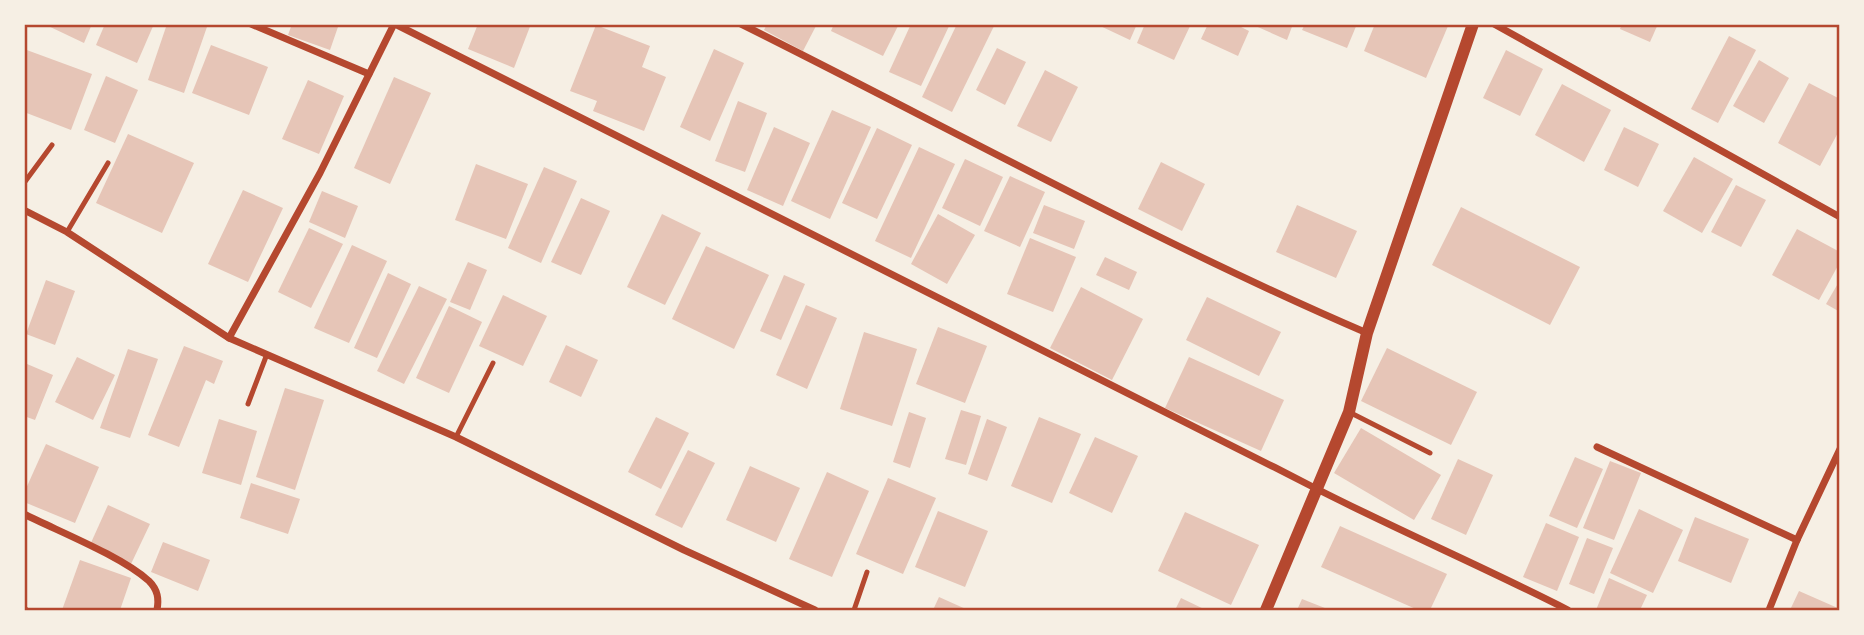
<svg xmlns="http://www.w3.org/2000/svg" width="1864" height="635" font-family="'Fira Sans Condensed',sans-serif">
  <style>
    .building { fill: #e6c5b7 }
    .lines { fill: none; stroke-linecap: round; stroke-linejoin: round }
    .service { stroke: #b5482f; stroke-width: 5 }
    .minor { stroke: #b5482f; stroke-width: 7 }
    .tertiary { stroke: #b5482f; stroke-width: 12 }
    .neatline { fill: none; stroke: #b5482f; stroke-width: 2.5 }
  </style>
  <rect width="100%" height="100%" fill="#f6efe4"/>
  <g class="building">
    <path d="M44,24H92L84,43Z"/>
    <path d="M105,24H154L137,63L96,45Z"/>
    <path d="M167,24H208L184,93L148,80Z"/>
    <path d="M292,24H339L330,50L288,35Z"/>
    <path d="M478,24H531L514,68L468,49Z"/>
    <path d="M767,24H817L803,51L764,30Z"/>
    <path d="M834,24H899L883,56L831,31Z"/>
    <path d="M911,24H950L921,86L889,72Z"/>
    <path d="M957,24H995L952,112L922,97Z"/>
    <path d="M1096,24H1137L1130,40Z"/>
    <path d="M1145,24H1191L1174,60L1137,43Z"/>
    <path d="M1208,24H1235L1249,31L1238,56L1201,39Z"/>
    <path d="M1251,24H1293L1287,40Z"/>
    <path d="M1305,24H1357L1347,48L1302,30Z"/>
    <path d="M1375,24L1448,26L1426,78L1364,51Z"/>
    <path d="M1622,24H1658L1650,42L1620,29Z"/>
    <path d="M596,25L650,46L642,67L666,77L644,131L593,111L597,101L570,91Z"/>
    <path d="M1729,36L1756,50L1718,123L1691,109Z"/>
    <path d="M211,45L268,67L249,115L192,93Z"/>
    <path d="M997,48L1026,62L1005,105L976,90Z"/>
    <path d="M24,49L92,74L71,130L24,112Z"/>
    <path d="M714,49L744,63L710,141L680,127Z"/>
    <path d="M1506,50L1543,69L1520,116L1483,98Z"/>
    <path d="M1759,60L1789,78L1764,123L1733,106Z"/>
    <path d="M1045,70L1078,87L1051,142L1017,126Z"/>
    <path d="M106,76L138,90L115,143L84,130Z"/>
    <path d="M394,77L431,93L390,184L354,168Z"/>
    <path d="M308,80L344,96L319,154L282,139Z"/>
    <path d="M1809,83L1840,99V129L1820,166L1778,143Z"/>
    <path d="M1562,84L1611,110L1584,162L1535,135Z"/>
    <path d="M738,101L767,113L745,172L715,161Z"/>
    <path d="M832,110L871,127L830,219L791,201Z"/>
    <path d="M774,127L810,143L783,206L747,190Z"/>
    <path d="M1624,127L1659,144L1638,187L1604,170Z"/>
    <path d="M877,128L912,145L877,219L842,203Z"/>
    <path d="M128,134L194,163L162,233L96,203Z"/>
    <path d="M919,147L955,164L911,258L875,241Z"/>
    <path d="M1694,157L1733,179L1702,233L1663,211Z"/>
    <path d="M965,159L1003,177L980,226L942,208Z"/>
    <path d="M1161,162L1205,184L1182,231L1138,209Z"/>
    <path d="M476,164L528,184L506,239L455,220Z"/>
    <path d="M544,167L577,181L541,263L508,248Z"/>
    <path d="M1010,176L1045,192L1020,247L984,231Z"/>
    <path d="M1736,185L1766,200L1741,247L1711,232Z"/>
    <path d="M243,190L283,208L248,282L208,264Z"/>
    <path d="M322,191L358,206L345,238L309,222Z"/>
    <path d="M581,198L610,211L581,275L551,262Z"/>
    <path d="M1044,205L1085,221L1074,249L1033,233Z"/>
    <path d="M1297,205L1357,231L1336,278L1276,252Z"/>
    <path d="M1461,207L1580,267L1550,325L1432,265Z"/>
    <path d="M662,214L701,233L665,305L627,287Z"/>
    <path d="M938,214L975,235L947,284L911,264Z"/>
    <path d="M309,228L343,244L311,308L278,292Z"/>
    <path d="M1797,229L1840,252V262L1819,300L1772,275Z"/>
    <path d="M1030,238L1076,257L1053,312L1007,294Z"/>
    <path d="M352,245L387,261L349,343L314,328Z"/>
    <path d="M706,246L769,275L734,349L672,319Z"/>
    <path d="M1105,257L1137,272L1129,290L1096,275Z"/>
    <path d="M468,262L487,270L470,310L450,302Z"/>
    <path d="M388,273L411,284L377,358L354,348Z"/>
    <path d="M784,275L805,284L781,340L760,331Z"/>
    <path d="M46,280L75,291L55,345L26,334Z"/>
    <path d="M1840,280V312L1826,304Z"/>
    <path d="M419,286L447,299L404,384L377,371Z"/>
    <path d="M1081,287L1143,319L1112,380L1050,348Z"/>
    <path d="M503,295L547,316L523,366L479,346Z"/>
    <path d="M1207,297L1281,332L1259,376L1186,340Z"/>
    <path d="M806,305L837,318L807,389L776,375Z"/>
    <path d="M449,306L482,322L449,393L416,378Z"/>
    <path d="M938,327L987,346L965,403L916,384Z"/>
    <path d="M864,332L917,349L892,426L840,409Z"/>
    <path d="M566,345L598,360L581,397L549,382Z"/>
    <path d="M184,346L223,361L214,384L206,380L179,447L148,435Z"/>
    <path d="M1387,348L1477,392L1451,445L1361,401Z"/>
    <path d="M128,349L158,359L130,438L100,428Z"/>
    <path d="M77,357L115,375L93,420L55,402Z"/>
    <path d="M1189,357L1284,400L1261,451L1165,408Z"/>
    <path d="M27,364L53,375L35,420L24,416Z"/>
    <path d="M285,388L324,400L295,490L256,477Z"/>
    <path d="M961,410L981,416L966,465L945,459Z"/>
    <path d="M909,412L926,418L910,468L893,462Z"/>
    <path d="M656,417L689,433L661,489L628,472Z"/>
    <path d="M1039,417L1081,434L1052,503L1011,486Z"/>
    <path d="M219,419L257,431L241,485L202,473Z"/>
    <path d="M987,419L1007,427L987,481L968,474Z"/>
    <path d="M1361,428L1441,475L1414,520L1334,473Z"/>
    <path d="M1095,437L1138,456L1112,513L1069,493Z"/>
    <path d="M46,444L99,467L75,523L24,502V493Z"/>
    <path d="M688,450L715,463L682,528L655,515Z"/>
    <path d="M1575,457L1603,469L1577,528L1549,516Z"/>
    <path d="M1458,459L1493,475L1466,535L1431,519Z"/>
    <path d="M1610,461L1641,473L1614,540L1583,528Z"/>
    <path d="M750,466L800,488L776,542L726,520Z"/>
    <path d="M827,472L869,491L832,577L789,559Z"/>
    <path d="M888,478L936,498L903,574L856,554Z"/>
    <path d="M251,483L300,499L288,534L240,518Z"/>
    <path d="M108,505L150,524L131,564L90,545Z"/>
    <path d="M1639,509L1683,530L1653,593L1610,573Z"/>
    <path d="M938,511L988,531L965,587L915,567Z"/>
    <path d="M1185,512L1259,545L1231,605L1158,571Z"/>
    <path d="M1695,517L1749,539L1731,583L1678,561Z"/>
    <path d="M1546,523L1579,537L1557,591L1523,577Z"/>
    <path d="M1340,526L1447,574L1430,610H1418L1321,567Z"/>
    <path d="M1587,538L1613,548L1594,594L1569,584Z"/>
    <path d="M163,542L210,560L198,591L151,572Z"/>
    <path d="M80,560L131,578L120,610H62Z"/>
    <path d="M1609,578L1647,595L1640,610H1596Z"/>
    <path d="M1799,591L1840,609V610H1790Z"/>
    <path d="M939,597L968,610H933Z"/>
    <path d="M1181,598L1206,610H1175Z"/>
    <path d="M1302,599L1330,610H1297Z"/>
  </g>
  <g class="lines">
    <g class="service">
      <path d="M24,183L52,145"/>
      <path d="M67,232L108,163"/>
      <path d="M248,404L267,354"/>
      <path d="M1349,412L1430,453"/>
      <path d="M456,437L493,363"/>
      <path d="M854,610L867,572"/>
    </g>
    <g class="minor">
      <path d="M251,24L369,74"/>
      <path d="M395,24C702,177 1008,331 1313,487C1397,530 1484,567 1568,610"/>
      <path d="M741,24C950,128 1153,241 1367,333"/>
      <path d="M1494,24L1840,217"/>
      <path d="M24,210L67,232L229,338L456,437L684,550L815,610"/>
      <path d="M229,338L320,173L394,24"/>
      <path d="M1597,447L1797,540"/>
      <path d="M24,514C60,532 121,556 149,581C158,590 159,599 157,610"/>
      <path d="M24,610H25"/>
      <path d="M1769,610L1797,540L1840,449"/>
    </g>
    <path class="tertiary" d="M1266,610L1349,412L1367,333L1473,24"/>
  </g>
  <rect width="1864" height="635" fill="none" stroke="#f6efe4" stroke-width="52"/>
  <rect x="26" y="26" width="1812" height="583" class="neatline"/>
</svg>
